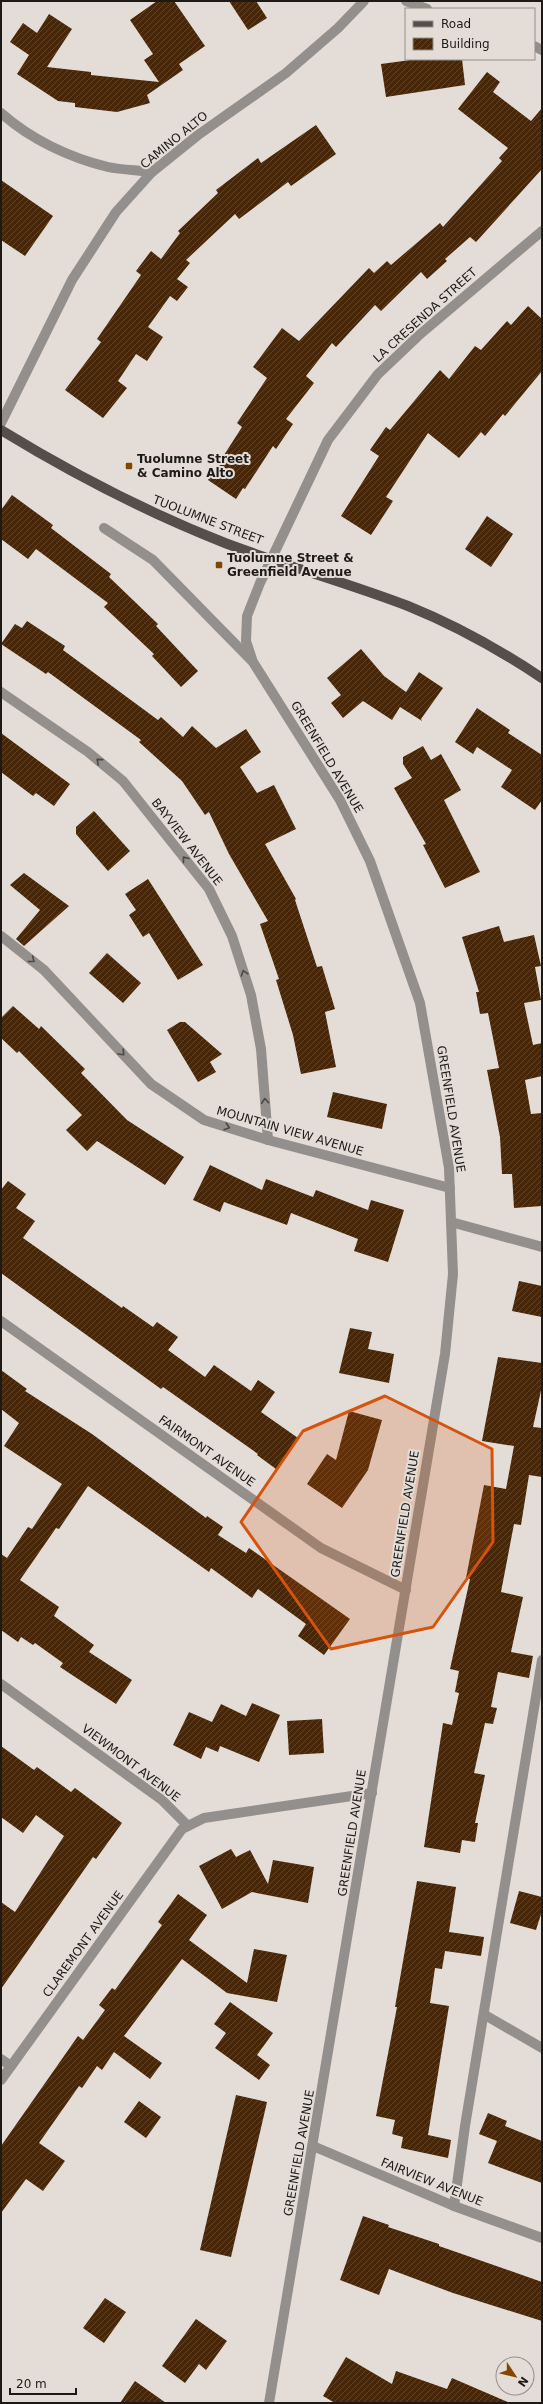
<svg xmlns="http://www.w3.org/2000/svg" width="543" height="2404" font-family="'DejaVu Sans',sans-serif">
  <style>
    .building { fill: url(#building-hatch) }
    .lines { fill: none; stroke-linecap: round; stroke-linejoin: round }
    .minor { stroke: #928f8d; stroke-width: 10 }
    .major { stroke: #544f4b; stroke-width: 10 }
    .oneway { stroke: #4b4846 }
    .marked { fill: #d4530d; fill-opacity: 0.2; stroke: #d4530d; stroke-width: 3; stroke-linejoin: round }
    .poi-dot { fill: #824600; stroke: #e4ddd7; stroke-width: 1.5 }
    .labels { text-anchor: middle; stroke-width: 4; stroke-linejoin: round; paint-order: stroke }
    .street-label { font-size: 12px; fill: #1c1917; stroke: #e4ddd7 }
    .poi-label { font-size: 12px; font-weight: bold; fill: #1c1917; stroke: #e4ddd7; text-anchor: start }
  </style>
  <defs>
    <pattern id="building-hatch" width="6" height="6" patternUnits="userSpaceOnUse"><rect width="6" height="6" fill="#472707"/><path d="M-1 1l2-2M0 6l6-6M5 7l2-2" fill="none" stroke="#5e442b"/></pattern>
  </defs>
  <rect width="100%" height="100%" fill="#e4ddd7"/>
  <g class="building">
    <path d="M157,1H174L205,46L179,64L183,70L147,95L150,103L117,112L75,107V103L58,101L17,74L29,55L10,42L23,23L37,33L49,14L72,29L47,67L91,72V75L159,82L144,60L153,54L130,20Z"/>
    <path d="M229,1H256L267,18L248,30Z"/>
    <path d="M418,59H462L465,85L386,97L381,64Z"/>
    <path d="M487,72L500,82L493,92L531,121L542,108V169L476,242L470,237L445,259L447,261L427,279L421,272L381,311L375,305L336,347L332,343L306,376L314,383L286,419L293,424L276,449L273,446L245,489L243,488L236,499L208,480L242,427L237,423L267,378L253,367L282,328L299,341L369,268L374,273L387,261L391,265L440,223L443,227L502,161L499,158L508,148L458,109Z"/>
    <path d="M316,125L336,154L291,186L288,182L239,219L235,214L186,260L190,263L177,279L188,287L177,301L170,296L148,327L163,337L147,361L136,354L118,381L127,388L103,418L65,390L101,342L97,339L141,275L136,271L151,251L161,259L180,233L178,231L218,193L216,190L258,158L261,163Z"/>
    <path d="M1,180L53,216L25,256L1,240Z"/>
    <path d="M528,306L542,319V371L505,416L503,414L485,436L481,432L459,458L428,433L386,497L393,501L371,535L341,516L379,456L370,450L386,427L390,430L440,370L449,379L475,346L481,350L507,321L511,325Z"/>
    <path d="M12,495L53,525L51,528L111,574L109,577L158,624L156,626L198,671L181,687L152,656L154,654L104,607L108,603L36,549L28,559L1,539V510Z"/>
    <path d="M487,516L513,534L491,567L465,549Z"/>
    <path d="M27,621L65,646L63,650L158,720L161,717L183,737L192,726L216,748L246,729L261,752L240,767L257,793L274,785L296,829L265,844L296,899L295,900L317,967L322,966L335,1009L325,1012L336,1067L301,1074L293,1035L276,980L279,979L260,924L268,921L229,854L209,812L205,815L182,781L139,742L141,740L48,672L46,674L1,644L15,624L22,628Z"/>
    <path d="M361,649L384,676L406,692L419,672L443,688L421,719L422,721L400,707L392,720L363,701L343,718L331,703L341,695L327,678Z"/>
    <path d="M477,708L510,730L508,733L542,755V800L535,810L501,787L512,770L477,747L473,754L455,742Z"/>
    <path d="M1,733L70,784L54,806L36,793L33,796L1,772Z"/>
    <path d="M423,746L431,760L441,754L461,790L444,800L480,872L445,888L423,845L426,844L394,788L412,778L403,764V757Z"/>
    <path d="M94,811L130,851L108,871L76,834V827Z"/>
    <path d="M24,873L69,906L24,946L16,939L40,910L10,885Z"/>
    <path d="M148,879L203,965L178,980L149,933L143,937L129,915L136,910L125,894Z"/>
    <path d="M499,926L504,942L534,935L541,966L535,967L541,1000L524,1003L533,1045L542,1043V1076L525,1080L531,1114L542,1113V1206L514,1208L512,1174H502L500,1137L487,1070L499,1068L488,1013L480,1014L476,992H479L462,937Z"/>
    <path d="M107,953L141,983L123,1003L89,973Z"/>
    <path d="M13,1006L39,1029L41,1026L85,1069L81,1073L127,1120L184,1157L165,1185L97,1141L87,1151L66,1130L82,1115L19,1051L17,1053L1,1038V1018Z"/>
    <path d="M180,1022H185L222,1054L210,1062L216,1072L198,1082L167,1030Z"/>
    <path d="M333,1092L387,1104L382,1129L327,1117Z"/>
    <path d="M210,1165L262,1190L266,1179L313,1197L316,1190L368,1210L371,1200L404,1210L388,1262L354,1251L358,1239L291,1213L287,1225L224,1202L220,1212L193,1200Z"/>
    <path d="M8,1181L26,1194L16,1208L35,1221L23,1238L122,1308L123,1306L153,1327L157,1322L178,1337L168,1350L205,1377L214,1365L251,1391L258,1380L275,1392L261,1412L298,1438L276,1469L257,1455L258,1454L163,1387L161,1389L1,1273V1190Z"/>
    <path d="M519,1281L542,1286V1317L512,1311Z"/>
    <path d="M350,1328L372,1332L368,1349L394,1354L389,1383L339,1373Z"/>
    <path d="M498,1357L542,1363V1386L533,1427L542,1428V1477L529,1475L521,1525L514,1524L501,1592L523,1597L511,1652L533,1656L529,1678L498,1672L491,1707L497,1708L493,1724L485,1723L474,1773L485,1775L475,1823H478L475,1842L462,1840L460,1853L424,1847L443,1723L452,1725L459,1693L455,1692L459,1671L450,1669L470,1579L466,1578L484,1485L506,1489L514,1446L482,1441Z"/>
    <path d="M1,1370L27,1389L25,1391L92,1434L206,1518L207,1516L223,1527L218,1535L246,1553L249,1548L350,1619L324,1655L298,1636L306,1624L258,1589L252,1598L211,1568L209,1572L88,1486L59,1529L56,1528L20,1580L59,1607L54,1616L94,1645L89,1652L132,1680L116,1704L60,1667L63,1663L35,1643L33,1645L21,1637L18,1642L1,1630V1554L7,1558L28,1527L32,1529L62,1484L4,1446L19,1423L1,1409Z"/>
    <path d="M349,1411L382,1420L368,1470L342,1508L307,1484L327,1454L336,1460Z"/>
    <path d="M252,1703L280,1715L259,1762L220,1746L218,1752L206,1747L201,1759L173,1745L189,1712L212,1722L221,1704L246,1716Z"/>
    <path d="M322,1719L324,1753L289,1755L287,1721Z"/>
    <path d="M1,1746L34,1770L37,1767L71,1792L75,1788L122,1823L96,1859L93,1857L1,1989V1902L15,1912L64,1836L36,1815L23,1833L1,1817Z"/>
    <path d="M231,1849L236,1857L250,1850L268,1884L273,1860L314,1867L308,1903L252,1892L222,1909L199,1866Z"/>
    <path d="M417,1881L456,1887L449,1932L484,1937L481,1956L445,1951L442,1969L435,1968L430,2003L449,2006L428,2135L451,2140L448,2158L401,2148L403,2137L392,2134L395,2120L376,2116L397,2007H395Z"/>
    <path d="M519,1891L542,1897V1911L536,1930L510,1923Z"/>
    <path d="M178,1894L207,1915L189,1940L247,1983L254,1949L287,1955L277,2002L227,1993L182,1959L124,2036L162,2063L150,2079L114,2052L102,2070L97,2066L82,2088L79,2086L39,2143L65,2161L43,2191L26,2179L1,2213V2146L78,2036L83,2040L105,2010L99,2005L112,1988L115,1990L162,1925L158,1922Z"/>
    <path d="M230,2002L273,2033L257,2055L270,2065L259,2080L215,2048L226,2033L214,2024Z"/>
    <path d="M236,2095L267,2102L231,2257L200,2250Z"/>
    <path d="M139,2101L161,2117L146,2138L124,2122Z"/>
    <path d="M488,2113L507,2121L505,2126L542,2141V2183L488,2163L497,2141L479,2134Z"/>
    <path d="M363,2216L389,2225L388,2227L439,2244V2246L542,2282V2321L453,2293L389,2269L379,2295L340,2280Z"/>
    <path d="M105,2298L126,2312L104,2343L83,2328Z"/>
    <path d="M196,2319L227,2341L206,2370L199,2364L185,2383L162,2366Z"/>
    <path d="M346,2357L392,2384L396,2371L447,2389L452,2378L510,2403H335L323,2396Z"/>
    <path d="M135,2381L166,2403H120Z"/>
  </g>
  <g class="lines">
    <g class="minor">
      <path d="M406,1L427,9"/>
      <path d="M534,46L542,50"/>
      <path d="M1,113C30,139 70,158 108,167C122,170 137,170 152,172"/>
      <path d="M1,423L72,280L116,212L152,172L198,135L286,73L338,28L364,1"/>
      <path d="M104,528L153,560L253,662L340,800L370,861L420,1003L449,1168L453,1274L445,1354L269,2403"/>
      <path d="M252,659L246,641L247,616L260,583L328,440L378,374L418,336L542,231"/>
      <path d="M1,692L88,752L123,781L209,889L232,936L251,995L261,1049L268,1140"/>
      <path d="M1,936L44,970L151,1084L204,1120L268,1140L450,1188"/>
      <path d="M451,1222L542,1247"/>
      <path d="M1,1321L321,1548L406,1590"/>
      <path d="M1,1684L162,1800L188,1826"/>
      <path d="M485,2015L542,2048"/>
      <path d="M1,2059L11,2066"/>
      <path d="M1,2080L182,1829L204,1818L372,1793"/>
      <path d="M313,2146L454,2206L542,2238"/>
      <path d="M454,2206L465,2126L542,1660"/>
    </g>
    <path class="major" d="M1,430C73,474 146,512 225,543C286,566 348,583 408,606C455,625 500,650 542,678"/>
  </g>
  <defs><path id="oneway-chevron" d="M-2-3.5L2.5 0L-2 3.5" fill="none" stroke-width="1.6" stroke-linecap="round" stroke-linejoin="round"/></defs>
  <g class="oneway">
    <use href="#oneway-chevron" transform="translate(99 761) rotate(-140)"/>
    <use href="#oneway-chevron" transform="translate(185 859) rotate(-128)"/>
    <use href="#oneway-chevron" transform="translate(32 960) rotate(38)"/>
    <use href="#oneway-chevron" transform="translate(244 973) rotate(-108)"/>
    <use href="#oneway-chevron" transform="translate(122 1053) rotate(47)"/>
    <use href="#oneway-chevron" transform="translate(265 1101) rotate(-94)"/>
    <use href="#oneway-chevron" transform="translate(227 1127) rotate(17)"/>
  </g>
  <path class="marked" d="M385,1396L492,1449L493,1542L433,1627L331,1649L241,1522L303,1431Z"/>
  <g class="poi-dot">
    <rect x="125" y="462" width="8" height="8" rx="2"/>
    <rect x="215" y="561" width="8" height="8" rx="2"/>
  </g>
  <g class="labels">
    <g class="street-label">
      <text transform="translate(174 140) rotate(-39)" y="4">CAMINO ALTO</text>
      <text transform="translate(425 315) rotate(-42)" y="4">LA CRESENDA STREET</text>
      <text transform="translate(208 520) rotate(21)" y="4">TUOLUMNE STREET</text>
      <text transform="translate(327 757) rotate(59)" y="4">GREENFIELD AVENUE</text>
      <text transform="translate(187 842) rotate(52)" y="4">BAYVIEW AVENUE</text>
      <text transform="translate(451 1109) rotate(81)" y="4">GREENFIELD AVENUE</text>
      <text transform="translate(290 1131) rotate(16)" y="4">MOUNTAIN VIEW AVENUE</text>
      <text transform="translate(207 1451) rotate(35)" y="4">FAIRMONT AVENUE</text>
      <text transform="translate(405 1514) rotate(-81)" y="4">GREENFIELD AVENUE</text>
      <text transform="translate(131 1763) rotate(37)" y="4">VIEWMONT AVENUE</text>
      <text transform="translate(352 1833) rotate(-81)" y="4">GREENFIELD AVENUE</text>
      <text transform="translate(83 1944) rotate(-54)" y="4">CLAREMONT AVENUE</text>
      <text transform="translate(299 2153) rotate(-80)" y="4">GREENFIELD AVENUE</text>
      <text transform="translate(432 2182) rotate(22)" y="4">FAIRVIEW AVENUE</text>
    </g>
    <g class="poi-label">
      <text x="137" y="463">Tuolumne Street<tspan x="137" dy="14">&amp; Camino Alto</tspan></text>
      <text x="227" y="562">Tuolumne Street &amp;<tspan x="227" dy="14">Greenfield Avenue</tspan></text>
    </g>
  </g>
  <rect width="543" height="2404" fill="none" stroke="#1c1917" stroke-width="4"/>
  <rect x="405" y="8" width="130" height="52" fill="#e4ddd7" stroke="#948f8a"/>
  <rect x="413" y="21" width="20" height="6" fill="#544f4b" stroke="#948f8a"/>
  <text x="441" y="28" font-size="12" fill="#1c1917">Road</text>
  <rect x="413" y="38" width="20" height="12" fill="url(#building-hatch)" stroke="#948f8a"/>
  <text x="441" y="48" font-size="12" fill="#1c1917">Building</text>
  <g transform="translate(515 2376) rotate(125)"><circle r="19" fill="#e4ddd7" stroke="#948f8a"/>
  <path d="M0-3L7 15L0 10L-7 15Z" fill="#824600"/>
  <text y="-6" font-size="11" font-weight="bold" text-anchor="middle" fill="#1c1917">N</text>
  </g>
  <path d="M10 2388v6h66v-6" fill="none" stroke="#1c1917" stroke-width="2"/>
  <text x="16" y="2388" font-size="12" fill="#1c1917" stroke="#e4ddd7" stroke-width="3" paint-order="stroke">20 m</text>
</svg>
